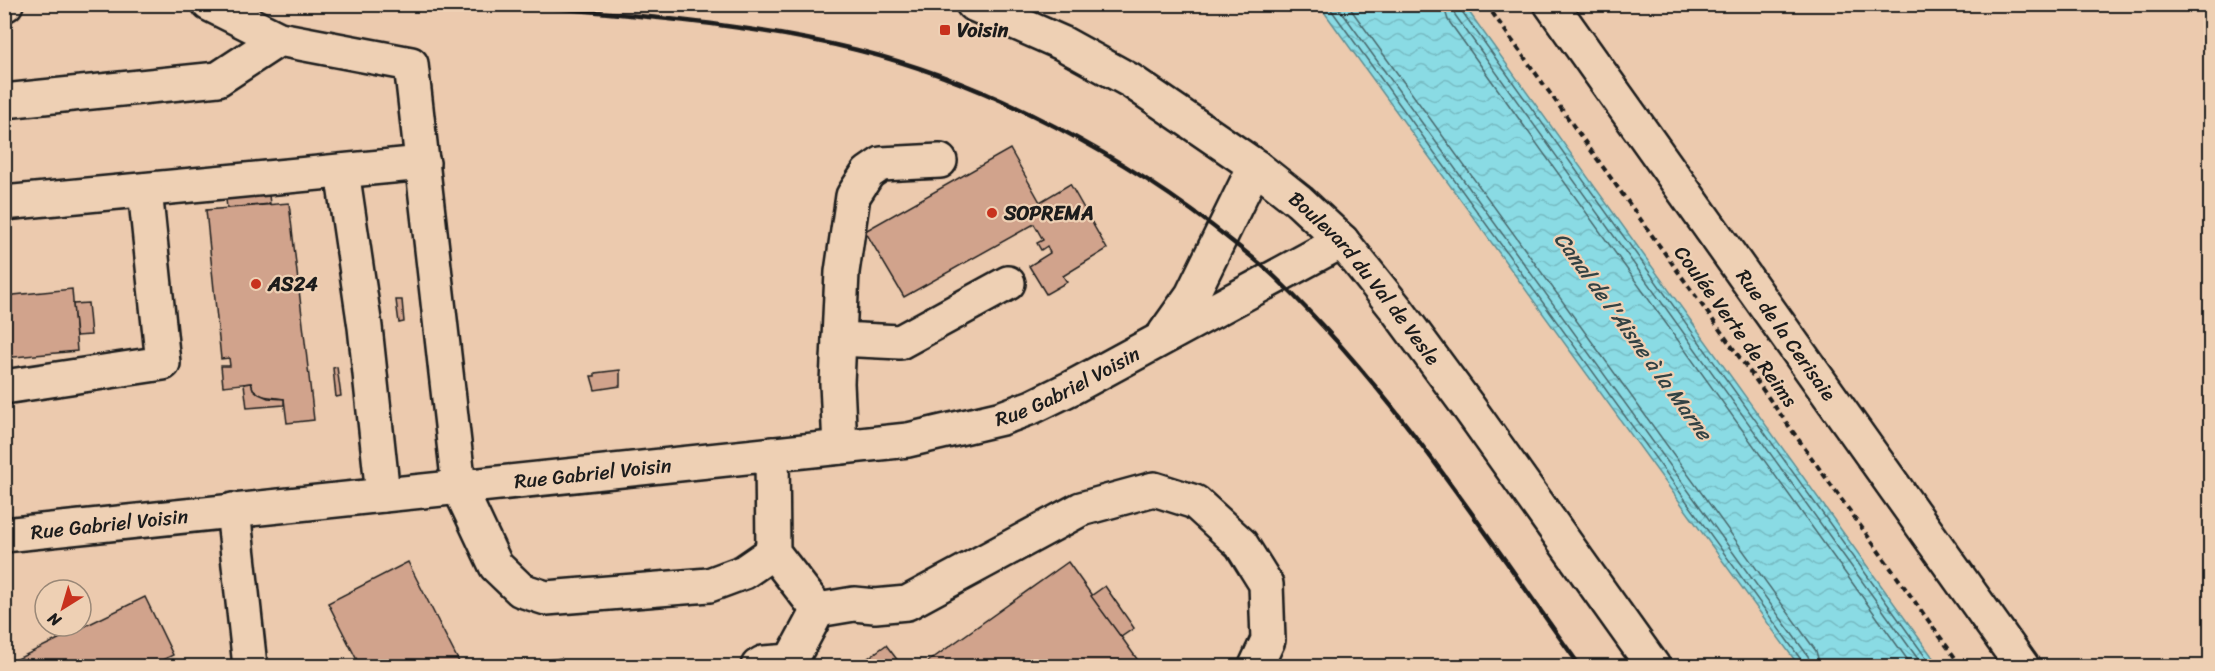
<svg xmlns="http://www.w3.org/2000/svg" width="2215" height="671" font-family="Sriracha,sans-serif">
  <style>
    .water { fill: url(#water-waves); stroke: #5e8f94; stroke-width: 1.5 }
    .lines { fill: none; stroke-linecap: round; stroke-linejoin: round }
    .shore { stroke: #48686c; stroke-width: 1.5 }
    .building { fill: #d1a38c; stroke: #1c1c1c; stroke-width: 1.5 }
    .minor-casing { stroke: #1c1c1c; stroke-width: 38 }
    .path { stroke: #1c1c1c; stroke-width: 4; stroke-dasharray: 6 4.5; stroke-linecap: butt }
    .minor { stroke: #eed0b4; stroke-width: 33 }
    .rail { stroke: #1c1c1c; stroke-width: 4.5 }
    .poi-dot { fill: #c8321e; stroke: #eed0b4; stroke-width: 2 }
    .labels { text-anchor: middle; stroke-width: 4.5; stroke-linejoin: round; paint-order: stroke }
    .poi-label { font-size: 20px; font-weight: bold; fill: #1c1c1c; stroke: #eed0b4; text-anchor: start }
    .street-label { font-size: 20px; fill: #1c1c1c; stroke: #eed0b4 }
    .water-label { font-size: 21px; font-style: italic; fill: #324244; stroke: #eed0b4 }
  </style>
  <defs>
    <pattern id="water-waves" width="16" height="10" patternUnits="userSpaceOnUse" patternTransform="scale(1.5)"><rect width="16" height="10" fill="#8adbe4"/><path d="M0 5q4-4 8 0t8 0" fill="none" stroke="#76bbc3"/></pattern>
  </defs>
  <rect width="100%" height="100%" fill="#eccaae"/>
  <filter id="ink" filterUnits="userSpaceOnUse"><feTurbulence type="fractalNoise" baseFrequency=".0167" numOctaves="2"/><feDisplacementMap in="SourceGraphic" scale="12" xChannelSelector="R" yChannelSelector="G"/><feConvolveMatrix kernelMatrix="1 2 1 2 8 2 1 2 1" color-interpolation-filters="sRGB"/></filter>
  <g filter="url(#ink)">
    <path class="water" d="M1319,5H1464L1939,666H1799Z"/>
    <g class="lines">
      <g class="shore">
        <path d="M1327,4L1802,661L1804,666"/>
        <path d="M1336,4L1808,656L1811,666"/>
        <path d="M1347,4L1816,651L1820,666"/>
        <path d="M1443,4L1448,20L1912,666"/>
        <path d="M1452,4L1455,15L1923,666"/>
        <path d="M1460,4L1461,10L1932,666"/>
      </g>
    </g>
    <g class="building">
      <path d="M1010,149L1040,202L1070,184L1107,249L1063,276L1067,282L1046,294L1029,266L1050,253L1047,246L1041,250L1037,243L1043,240L1034,224L904,297L865,231Z"/>
      <path d="M268,187L270,204L227,208L225,191Z"/>
      <path d="M289,203L314,420L287,423L284,399L262,396L253,389L251,383L223,386L221,366H230L229,358L221,359L206,210Z"/>
      <path d="M72,289L77,351L4,358V296Z"/>
      <path d="M396,300H402L404,322L399,323Z"/>
      <path d="M88,303L91,335L76,336L73,304Z"/>
      <path d="M337,367L341,396L336,397L333,368Z"/>
      <path d="M620,370V386L595,390L591,376H595V373Z"/>
      <path d="M251,383L253,389L259,394L268,398L284,399V405L247,408L244,384Z"/>
      <path d="M408,562L461,666H360L328,603Z"/>
      <path d="M1068,562L1142,666H922Z"/>
      <path d="M1105,586L1134,628L1121,637L1091,596Z"/>
      <path d="M145,597L173,655L150,666H11L9,663Z"/>
      <path d="M886,645L902,666H857Z"/>
      <path d="M561,658V666H548V660Z"/>
    </g>
    <g class="lines">
      <defs>
        <g id="minor">
          <path d="M209,4L279,39L411,64L459,487L496,566L521,590L546,598L709,585L744,572L773,552"/>
          <path id="s1" d="M973,4L1062,43L1131,81L1255,166L1299,201L1342,241L1397,310L1467,405L1653,666"/>
          <path id="s2" d="M1551,4L2022,666"/>
          <path d="M4,5L6,4"/>
          <path d="M4,101L218,79L279,39"/>
          <path d="M342,171L365,327L383,495"/>
          <path d="M4,203L423,163"/>
          <path d="M1165,333L1192,295L1255,166"/>
          <path d="M839,339L900,342L1008,283"/>
          <path d="M4,387L163,363L145,190"/>
          <path d="M840,447L837,383L842,272L853,196L868,173L881,164L940,161"/>
          <path d="M772,454L773,552L818,610"/>
          <path d="M233,510L250,666"/>
          <path id="s3" d="M4,535L908,440L1002,418L1032,407L1071,388L1342,241"/>
          <path d="M818,610L854,604L875,606L907,603L1081,509L1154,489L1195,502L1241,544L1266,584L1268,640L1256,666"/>
          <path d="M758,666L763,663L792,661"/>
          <path d="M788,666L818,610"/>
        </g>
      </defs>
      <use href="#minor" class="minor-casing"/>
      <path class="path" d="M1486,4L1961,666"/>
      <use href="#minor" class="minor"/>
      <path class="rail" d="M515,4C630,16 744,22 857,50C987,82 1128,157 1233,242C1248,254 1264,266 1278,280C1396,394 1485,534 1580,666"/>
    </g>
  </g>
  <g class="poi-dot">
    <rect x="939" y="24" width="12" height="12" rx="3"/>
    <circle cx="992" cy="213" r="6"/>
    <circle cx="256" cy="284" r="6"/>
  </g>
  <g class="labels">
    <g class="poi-label">
      <text x="957" y="37">Voisin</text>
      <text x="1004" y="220">SOPREMA</text>
      <text x="268" y="291">AS24</text>
    </g>
    <g class="street-label">
      <text dy="7" stroke="none"><textPath href="#s1" startOffset="484">Boulevard du Val de Vesle</textPath></text>
      <text transform="translate(1736 326) rotate(54)" y="7">Coulée Verte de Reims</text>
      <text dy="7" stroke="none"><textPath href="#s2" startOffset="406">Rue de la Cerisaie</textPath></text>
      <text dy="7" stroke="none"><textPath href="#s3" startOffset="1078">Rue Gabriel Voisin</textPath></text>
      <text dy="7" stroke="none"><textPath href="#s3" startOffset="592">Rue Gabriel Voisin</textPath></text>
      <text dy="7" stroke="none"><textPath href="#s3" startOffset="106">Rue Gabriel Voisin</textPath></text>
    </g>
    <g class="water-label">
      <text transform="translate(1633 336) rotate(54)" y="7">Canal de l'Aisne à la Marne</text>
    </g>
  </g>
  <rect width="2215" height="671" fill="none" stroke="#eed0b4" stroke-width="24"/>
  <rect x="12" y="12" width="2191" height="647" fill="none" stroke="#1c1c1c" stroke-width="2" filter="url(#ink)"/>
  <g transform="translate(63 608) rotate(217)"><circle r="28" fill="#eed0b4" stroke="#9a8877" stroke-width="1.5"/>
  <path d="M0-4.5L10 22L0 15L-10 22Z" fill="#c8321e"/>
  <text y="-9" font-size="16" font-weight="bold" text-anchor="middle" fill="#1c1c1c">N</text>
  </g>
</svg>
